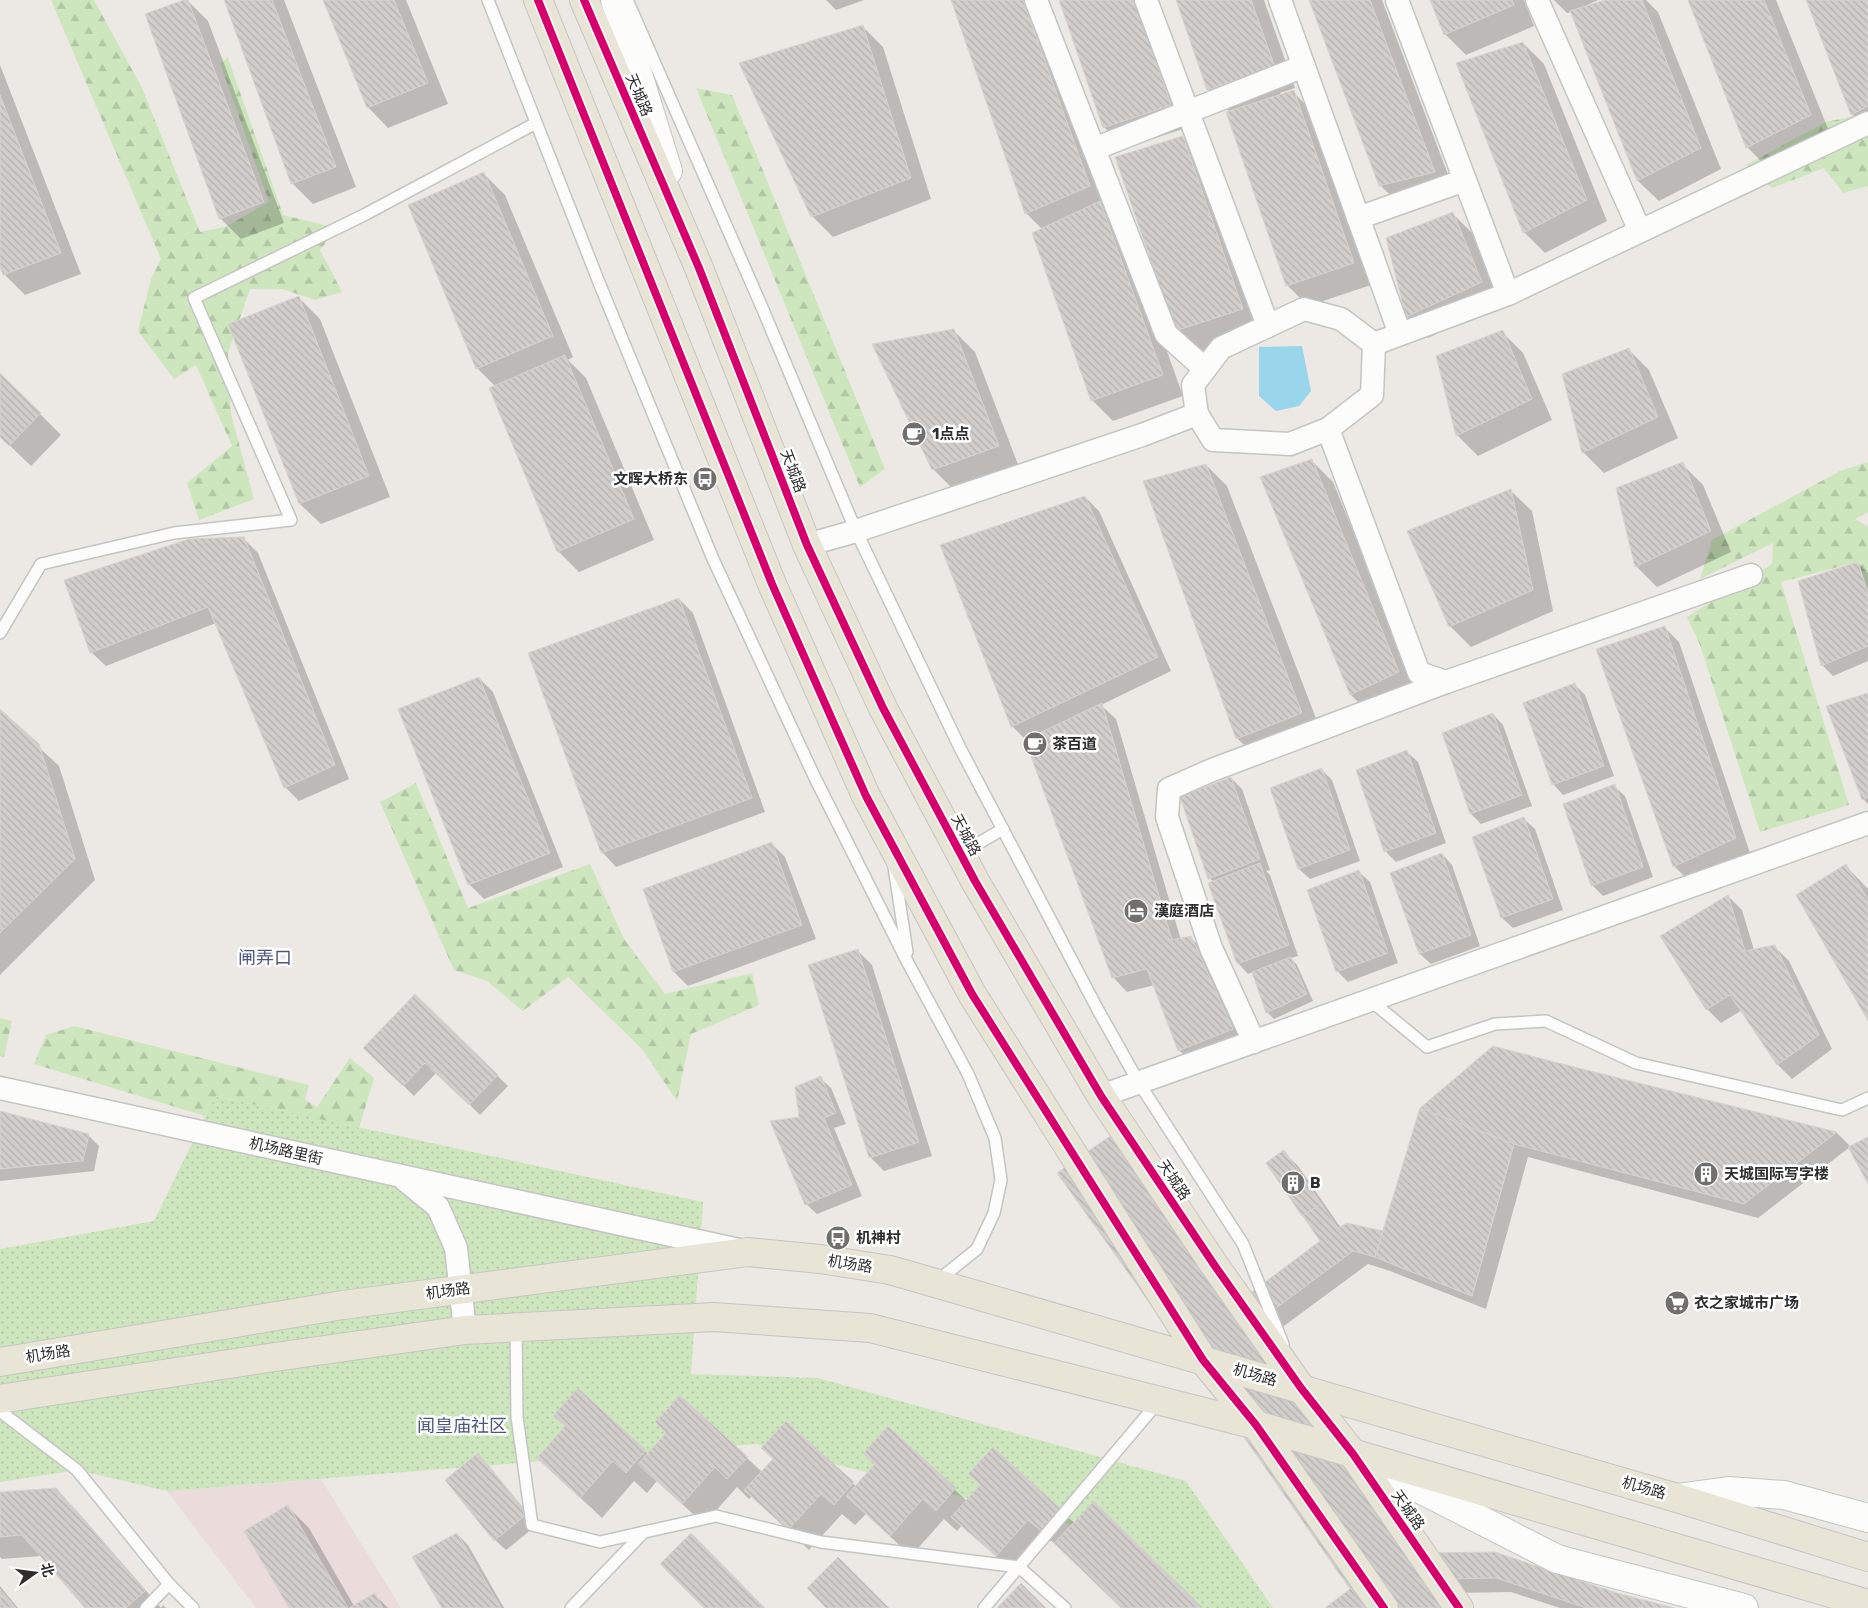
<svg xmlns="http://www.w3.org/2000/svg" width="1868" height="1608" font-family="Rubik,'Noto Sans SC',sans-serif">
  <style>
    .medical { fill: #e9dcdb }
    .grass { fill: url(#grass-dots) }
    .forest { fill: url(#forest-firs) }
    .water { fill: #99d6ec }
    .shadow { fill: #0003 }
    .building { fill: url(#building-back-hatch); stroke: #d7d4d0 }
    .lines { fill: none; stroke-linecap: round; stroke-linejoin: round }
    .lane-casing { stroke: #c5c4c5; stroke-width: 14 }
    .street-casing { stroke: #c5c4c5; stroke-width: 25 }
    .secondary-casing { stroke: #c5c4c5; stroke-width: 30 }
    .primary-casing { stroke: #c6c5c4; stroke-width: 30 }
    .lane { stroke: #fcfcfb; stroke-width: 11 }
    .street { stroke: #fcfcfb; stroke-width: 22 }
    .secondary { stroke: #fcfcfb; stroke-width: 28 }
    .primary { stroke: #e8e4d6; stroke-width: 28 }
    .cycleway-casing { stroke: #fff; stroke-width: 11 }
    .cycleway { stroke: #d6006c; stroke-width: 8 }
    .labels { text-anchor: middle; stroke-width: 5; stroke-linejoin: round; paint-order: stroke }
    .street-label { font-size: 15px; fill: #2e2e2e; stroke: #fff }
    .poi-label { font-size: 15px; font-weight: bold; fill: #2e2e2e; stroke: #fff; text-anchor: start }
    .quarter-label { font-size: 18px; fill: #4d5680; stroke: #fff }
  </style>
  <defs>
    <pattern id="grass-dots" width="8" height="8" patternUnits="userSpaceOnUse" patternTransform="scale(1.25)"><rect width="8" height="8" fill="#cee6be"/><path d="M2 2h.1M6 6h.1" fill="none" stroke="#b1c6a4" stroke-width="1.8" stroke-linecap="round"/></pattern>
    <pattern id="forest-firs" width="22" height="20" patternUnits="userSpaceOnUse" patternTransform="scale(1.25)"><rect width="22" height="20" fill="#cee6be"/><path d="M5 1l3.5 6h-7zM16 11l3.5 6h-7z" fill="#b1c6a4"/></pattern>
    <pattern id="building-back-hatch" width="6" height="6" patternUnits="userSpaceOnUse" patternTransform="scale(1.25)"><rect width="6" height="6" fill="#d1cecb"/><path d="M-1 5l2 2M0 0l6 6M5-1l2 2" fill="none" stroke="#b4b1af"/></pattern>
  </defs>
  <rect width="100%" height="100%" fill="#ece8e4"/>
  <path class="medical" d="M321,1479L401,1608H256L167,1491Z"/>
  <path class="grass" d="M215,1096L703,1202L691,1374L818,1378L1186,1481L1273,1608H1178L1104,1533L756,1444L167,1491L77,1470L0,1482V1249L154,1221Z"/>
  <g class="forest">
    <path d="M51,0H94L142,88L200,232L225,227L269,202L220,63L228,58L283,215L337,228L320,250L342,292L315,300L282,289H250L228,353L231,414L254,499L199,520L187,483L232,446L196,365L174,379L138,331L151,279L161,259Z"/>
    <path d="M696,88L732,95L885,469L860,487Z"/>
    <path d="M1868,113V186L1843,193L1824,168L1772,188L1746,165L1826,122Z"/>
    <path d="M1868,462V512L1855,519L1868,527V589L1858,562L1781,582L1849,805L1760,832L1700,645L1687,617L1772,564L1773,543L1700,579L1712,540L1840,471Z"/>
    <path d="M416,783L468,908L590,864L624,939L665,994L752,973L759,1005L691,1034L677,1101L642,1049L568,977L523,1011L487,981L454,970L380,802Z"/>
    <path d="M0,1018L12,1021L4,1057L0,1056Z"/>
    <path d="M74,1026L309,1085L305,1100L317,1107L350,1058L374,1078L359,1128L216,1096L205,1116L34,1064L46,1035Z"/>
  </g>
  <path class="water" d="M1302,346L1311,391L1299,406L1276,411L1259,396V347Z"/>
  <g class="shadow">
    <path d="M187,0L208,21L284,223L241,239L221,219L146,14Z"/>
    <path d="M225,0H284L356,187L313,204L292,183Z"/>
    <path d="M324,0H406L448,104L388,128L368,107Z"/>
    <path d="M826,0H864L836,10Z"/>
    <path d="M952,0H1035L1121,223L1183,396L1113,421L1092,400L1042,229L1026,213Z"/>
    <path d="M1061,0H1148L1192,126L1125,148L1104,127Z"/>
    <path d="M1177,0H1264L1295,88L1280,93L1281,96L1293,92L1314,113L1374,284L1308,306L1287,285L1230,112L1208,90Z"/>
    <path d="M1310,0H1382L1455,193L1401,206L1380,185Z"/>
    <path d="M1432,0H1524L1534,26L1466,55L1445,34Z"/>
    <path d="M1554,0H1598L1585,6V8L1610,0H1646L1658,12L1721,169L1659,201L1638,181L1572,12L1567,13Z"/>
    <path d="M1690,0H1776L1831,136L1768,168L1748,148Z"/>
    <path d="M1808,0H1868V130L1852,114Z"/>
    <path d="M862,26L883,47L931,199L833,237L812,216Z"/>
    <path d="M1523,43L1544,64L1607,221L1545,253L1524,232Z"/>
    <path d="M0,65L81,274L25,295L4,274L0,263Z"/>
    <path d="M1182,137L1203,158L1263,330L1197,352L1176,331Z"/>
    <path d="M484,174L505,195L573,357L568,360L586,378L654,540L579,572L558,551L495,386L477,368Z"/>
    <path d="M1453,214L1474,235L1502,303L1428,338L1407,317L1388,239Z"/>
    <path d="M299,298L320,319L390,497L321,524L300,504Z"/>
    <path d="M954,331L975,352L1019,467L954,490L933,469Z"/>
    <path d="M1502,332L1523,353L1552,420L1478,456L1457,435Z"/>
    <path d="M1628,349L1649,370L1678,438L1604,473L1583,452Z"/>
    <path d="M0,374L61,435L31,466L0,436Z"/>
    <path d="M1312,461L1333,482L1419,693L1372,716L1351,695L1262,478Z"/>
    <path d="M1682,464L1703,485L1731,552L1657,587L1637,567L1617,489Z"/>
    <path d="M1206,465L1227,486L1322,734L1258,759L1237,738Z"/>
    <path d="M1511,491L1532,511L1553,611L1471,647L1450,626Z"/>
    <path d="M1085,497L1099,511L1171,671L1101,705L1116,719L1181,940L1191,938L1205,952L1246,1043L1193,1064L1179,1050L1154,985L1127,992L1113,977L1027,741L1012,726Z"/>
    <path d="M244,539L258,553L349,779L299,801L285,787L216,623L106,666L91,652Z"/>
    <path d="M1858,563L1868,573V661L1833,676L1822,665Z"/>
    <path d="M679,599L693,613L765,812L616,867L602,852Z"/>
    <path d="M1665,628L1679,642L1750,853L1688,880L1674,866Z"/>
    <path d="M479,678L493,692L563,867L484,899L469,884Z"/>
    <path d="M1575,685L1585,695L1614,776L1563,795L1553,784Z"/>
    <path d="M1868,695V804L1863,799Z"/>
    <path d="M0,711L59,766L95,880L0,975Z"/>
    <path d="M1493,714L1503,725L1532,806L1481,824L1471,814L1443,733Z"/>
    <path d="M1407,752L1418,762L1446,843L1396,862L1385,851Z"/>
    <path d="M1321,769L1332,780L1360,861L1310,879L1299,869L1271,788Z"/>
    <path d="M1231,778L1242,789L1270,870L1266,871L1270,875L1298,956L1291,958L1297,965L1313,1001L1274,1019L1267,1012L1253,972L1248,974L1238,963L1214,882L1209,878Z"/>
    <path d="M1614,786L1625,796L1653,877L1603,896L1592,885Z"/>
    <path d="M1524,819L1535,829L1563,910L1513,928L1502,918L1474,838Z"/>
    <path d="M771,843L785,857L816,939L688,986L674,972L644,890Z"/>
    <path d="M1442,854L1452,865L1480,946L1431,964L1420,954L1392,873Z"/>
    <path d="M1845,865L1868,889V1018Z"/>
    <path d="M1359,872L1370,882L1398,963L1348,982L1337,971Z"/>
    <path d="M1728,896L1742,910L1754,950L1774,946L1789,961L1832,1049L1792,1079L1778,1065L1742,1010L1721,1023L1707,1009Z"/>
    <path d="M857,950L872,965L932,1156L884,1171L870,1157Z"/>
    <path d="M415,996L508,1086L480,1115L437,1072L414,1096L365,1048Z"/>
    <path d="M1494,1047L1837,1133L1851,1147L1868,1139V1181L1850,1147L1758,1218L1528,1157L1486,1309L1390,1271L1368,1264L1273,1334L1428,1554L1617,1594L1669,1608H1560L1511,1592L1454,1593L1327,1608L1352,1589L1247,1297L1322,1242L1284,1152L1298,1166L1341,1228L1384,1232Z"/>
    <path d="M820,1078L831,1088L846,1124L834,1128L862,1196L817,1214L806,1204L801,1118Z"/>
    <path d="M0,1112L88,1135L99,1146L94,1171L0,1181Z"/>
    <path d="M578,1390L648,1454L747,1458L762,1472L774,1459L786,1423L856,1486L876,1465L888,1428L967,1501L1061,1510L1074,1523L1201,1608H1122L1063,1550L1050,1540L1017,1576L962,1525L957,1531L944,1519L911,1556L866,1514L855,1525L842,1514L809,1550L752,1496L749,1499L737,1487L704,1524L657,1481L647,1493L634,1481L602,1518L538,1458L566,1427Z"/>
    <path d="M478,1455L489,1466L537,1525L506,1550L495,1540Z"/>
    <path d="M55,1489L76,1510L161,1608L163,1605L166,1608H87L41,1556L2,1559L0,1557V1493Z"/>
    <path d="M288,1507L309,1528L354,1606L374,1594L388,1608H291Z"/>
    <path d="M457,1534L468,1545L504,1608H443Z"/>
    <path d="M0,1586L18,1608H0Z"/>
  </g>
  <g class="building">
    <path d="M184,0H188L264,202L219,219L145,14Z"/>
    <path d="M224,0H272L336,167L291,184Z"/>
    <path d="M323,0H394L428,83L367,108Z"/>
    <path d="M951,0H1023L1090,186L1025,214Z"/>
    <path d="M1059,0H1135L1171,105L1103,128Z"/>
    <path d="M1176,0H1251L1275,67L1207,90Z"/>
    <path d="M1309,0H1370L1435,172L1379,186Z"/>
    <path d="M1430,0H1512L1514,5L1444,35Z"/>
    <path d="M1605,0H1642L1701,148L1637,181L1570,11Z"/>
    <path d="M1688,0H1764L1811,115L1746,148Z"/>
    <path d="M1806,0H1868V106L1851,115Z"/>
    <path d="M863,25L911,178L811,217L739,63Z"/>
    <path d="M1523,42L1587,200L1523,233L1456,63Z"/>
    <path d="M1294,90L1354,263L1286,286L1226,112Z"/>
    <path d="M0,95L61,253L3,275L0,267Z"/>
    <path d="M1183,136L1243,309L1175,331L1115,157Z"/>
    <path d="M484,172L553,336L476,369L408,205Z"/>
    <path d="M1100,201L1163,375L1091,401L1032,233Z"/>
    <path d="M1453,212L1482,282L1406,317L1386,238Z"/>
    <path d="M299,296L369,476L299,504L228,324Z"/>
    <path d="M954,329L999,446L932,470L872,344Z"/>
    <path d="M1503,330L1532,399L1456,436L1436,356Z"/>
    <path d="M1629,348L1658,417L1582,453L1562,374Z"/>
    <path d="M565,355L634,519L557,552L489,388Z"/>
    <path d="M0,373L41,413L9,446L0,437Z"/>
    <path d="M1312,459L1399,672L1350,695L1260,477Z"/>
    <path d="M1683,462L1711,531L1635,567L1616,488Z"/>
    <path d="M1206,464L1302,713L1236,739L1143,481Z"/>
    <path d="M1511,489L1533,590L1449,627L1407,531Z"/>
    <path d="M1085,496L1158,657L1011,727L940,545Z"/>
    <path d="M244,537L335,765L284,788L208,607L90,653L64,580L189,539Z"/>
    <path d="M1858,562L1868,594V646L1821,666L1798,581Z"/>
    <path d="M679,598L752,798L601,853L528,653Z"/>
    <path d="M1665,626L1736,838L1673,867L1596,649Z"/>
    <path d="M479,677L550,853L468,885L398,709Z"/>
    <path d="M1575,683L1604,766L1552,785L1523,703Z"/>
    <path d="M1868,693V797L1862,800L1826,706Z"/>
    <path d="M1102,703L1172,940L1191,936L1233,1029L1178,1051L1147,969L1112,978L1025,740Z"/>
    <path d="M0,709L39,744L75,859L0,933Z"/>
    <path d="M1493,713L1522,795L1470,814L1442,733Z"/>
    <path d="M1407,750L1436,833L1384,852L1356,770Z"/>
    <path d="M1322,768L1350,850L1298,869L1270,788Z"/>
    <path d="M1231,777L1260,859L1208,879L1180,797Z"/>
    <path d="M1615,784L1643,867L1591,886L1563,804Z"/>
    <path d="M1524,817L1553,899L1501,918L1472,837Z"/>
    <path d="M772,842L802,925L673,972L643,889Z"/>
    <path d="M1442,853L1471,935L1419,954L1390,873Z"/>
    <path d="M1260,863L1289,945L1237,964L1208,883Z"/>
    <path d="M1846,864L1868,899V1021L1796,895Z"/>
    <path d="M1359,870L1388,953L1336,972L1307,890Z"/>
    <path d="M1728,895L1745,951L1775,945L1819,1035L1777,1065L1730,995L1706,1010L1660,936Z"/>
    <path d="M858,949L919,1142L869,1158L808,965Z"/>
    <path d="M1291,957L1307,994L1266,1013L1252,972Z"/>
    <path d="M415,994L498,1075L469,1105L425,1063L403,1086L363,1048Z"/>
    <path d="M1493,1046L1558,1063L1837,1132L1744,1204L1514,1144L1472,1296L1375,1257L1420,1108Z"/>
    <path d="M821,1076L836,1113L824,1118L852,1185L805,1205L770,1121L799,1117L795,1087Z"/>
    <path d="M1420,1108L1514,1144L1472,1296L1375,1257Z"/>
    <path d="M0,1111L89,1134L83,1161L0,1169Z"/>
    <path d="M1126,1125L1244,1298L1320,1241L1266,1163L1284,1150L1338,1228L1347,1223L1383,1231L1375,1257L1353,1251L1260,1320L1425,1553L1495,1552L1617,1593L1674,1608H1586L1496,1578L1441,1579L1461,1608H1325L1350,1589L1176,1340L1057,1173Z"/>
    <path d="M1868,1137V1184L1848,1147Z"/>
    <path d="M1284,1150L1321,1204L1302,1216L1266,1163Z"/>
    <path d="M578,1388L646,1450L626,1473L613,1461L580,1498L537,1458L565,1426L553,1416Z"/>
    <path d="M680,1395L748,1457L727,1479L715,1467L682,1504L638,1464L666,1433L655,1422Z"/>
    <path d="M786,1421L854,1482L834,1505L821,1494L788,1530L744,1490L773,1459L761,1448Z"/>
    <path d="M888,1426L956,1488L936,1511L923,1499L890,1536L846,1496L875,1464L863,1454Z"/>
    <path d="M993,1447L1061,1509L1041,1531L1028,1520L996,1556L951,1517L980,1485L968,1474Z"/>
    <path d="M478,1453L527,1514L494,1541L445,1480Z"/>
    <path d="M56,1488L145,1591L126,1608H85L22,1535L0,1537V1492Z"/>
    <path d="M1094,1501L1203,1608H1121L1054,1543Z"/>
    <path d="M288,1505L348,1608H289L244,1531Z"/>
    <path d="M457,1533L501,1608H442L412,1557Z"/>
    <path d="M691,1533L765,1608H704L660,1564Z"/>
    <path d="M838,1557L889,1608H826L807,1588Z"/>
    <path d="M1021,1583L1046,1608H997Z"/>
    <path d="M0,1589L16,1608H0Z"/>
    <path d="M375,1593L383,1608H349Z"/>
    <path d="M1644,1600L1674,1608H1642Z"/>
  </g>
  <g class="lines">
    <defs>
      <g id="lane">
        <path d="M488,0L600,285L713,559L815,778L908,963L968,1074L995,1138L1001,1180L994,1213L977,1249L936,1282"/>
        <path d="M628,2L761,305L856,531L960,748L1098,1010L1139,1083L1243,1244L1283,1344"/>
        <path d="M0,633L41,564L174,533L291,520L194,298L364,215L536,123"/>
        <path d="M960,854L1003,829"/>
        <path d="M894,867L907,952"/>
        <path d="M1370,1000L1427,1047L1495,1024L1546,1021L1636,1063L1842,1110L1868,1098"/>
        <path d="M516,1327L517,1417L532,1525L600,1542L716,1516L821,1542L1019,1567L1065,1608"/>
        <path d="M0,1411L77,1470L169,1584L193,1608"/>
        <path d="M146,1608L169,1584"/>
        <path d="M571,1608L644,1532"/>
        <path d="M984,1608L1159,1401"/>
      </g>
      <g id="street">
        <path d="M1036,0L1166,334L1205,369"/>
        <path d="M1146,0L1268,326"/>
        <path d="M1280,0L1400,334"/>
        <path d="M1397,0L1508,294"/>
        <path d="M1537,0L1640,231"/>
        <path d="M1094,149L1304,66"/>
        <path d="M1358,218L1465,180"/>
        <path d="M1304,309L1341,319L1374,344L1372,395L1328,429L1290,444L1213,440L1197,414L1193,385L1221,348Z"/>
        <path d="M1374,344L1508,294L1868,123"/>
        <path d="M1328,429L1419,673L1446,682L1751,575"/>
        <path d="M807,545L856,531L1142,435L1197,414"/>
        <path d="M1254,1042L1211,948L1167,817L1169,789L1212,770L1446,682"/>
        <path d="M0,1088L739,1250"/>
        <path d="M1101,1096L1868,823"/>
        <path d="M405,1180L438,1207L456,1248L465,1330"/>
      </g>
      <g id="secondary">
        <path d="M615,0L668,171"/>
        <path d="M1381,1469L1557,1559L1744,1608"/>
        <path d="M1677,1498L1728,1491L1784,1495L1868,1518"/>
      </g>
      <g id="primary">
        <path d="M538,0L772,584L866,796L972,994L1203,1360L1256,1425L1384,1608"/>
        <path d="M584,0L699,268L807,545L883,708L975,881L1101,1096L1215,1266L1301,1388L1353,1454L1459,1608"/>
        <path d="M0,1362L343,1305L748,1252L820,1259L890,1270L935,1283L1677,1498L1868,1557"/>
        <path d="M0,1399L268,1358L465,1330L714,1317L870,1328L1256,1425L1868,1604"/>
      </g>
    </defs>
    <use href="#lane" class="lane-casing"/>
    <use href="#street" class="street-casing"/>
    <use href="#secondary" class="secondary-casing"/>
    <use href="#primary" class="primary-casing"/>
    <use href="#lane" class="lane"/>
    <use href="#street" class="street"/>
    <use href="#secondary" class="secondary"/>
    <use href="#primary" class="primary"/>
    <defs>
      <g id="cycleway">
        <path d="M538,0L772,584L866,796L972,994L1203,1360L1256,1425L1384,1608"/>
        <path d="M584,0L699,268L807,545L883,708L975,881L1101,1096L1215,1266L1301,1388L1353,1454L1459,1608"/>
      </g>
    </defs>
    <use href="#cycleway" class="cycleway-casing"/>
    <use href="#cycleway" class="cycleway"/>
  </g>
  <defs>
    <symbol id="cafe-disc" viewBox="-11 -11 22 22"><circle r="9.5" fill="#706f6e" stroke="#fff"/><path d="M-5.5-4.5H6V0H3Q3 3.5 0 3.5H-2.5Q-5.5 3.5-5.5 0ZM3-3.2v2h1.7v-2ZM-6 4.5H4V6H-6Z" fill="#fff"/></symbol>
    <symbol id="bus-disc" viewBox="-11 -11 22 22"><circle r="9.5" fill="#706f6e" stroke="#fff"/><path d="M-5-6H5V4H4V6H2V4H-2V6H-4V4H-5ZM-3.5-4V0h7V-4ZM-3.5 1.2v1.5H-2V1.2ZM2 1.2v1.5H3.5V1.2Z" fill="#fff"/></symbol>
    <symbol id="hotel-disc" viewBox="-11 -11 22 22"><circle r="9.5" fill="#706f6e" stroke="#fff"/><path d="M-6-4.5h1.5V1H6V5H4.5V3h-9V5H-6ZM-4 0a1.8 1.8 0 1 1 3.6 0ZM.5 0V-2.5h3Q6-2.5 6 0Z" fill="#fff"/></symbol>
    <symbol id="building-disc" viewBox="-11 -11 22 22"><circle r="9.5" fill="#706f6e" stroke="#fff"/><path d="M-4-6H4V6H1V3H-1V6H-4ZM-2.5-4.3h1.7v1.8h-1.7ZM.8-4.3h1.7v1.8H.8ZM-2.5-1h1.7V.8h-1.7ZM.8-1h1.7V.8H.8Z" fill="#fff"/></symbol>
    <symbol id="supermarket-disc" viewBox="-11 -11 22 22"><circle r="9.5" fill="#706f6e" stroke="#fff"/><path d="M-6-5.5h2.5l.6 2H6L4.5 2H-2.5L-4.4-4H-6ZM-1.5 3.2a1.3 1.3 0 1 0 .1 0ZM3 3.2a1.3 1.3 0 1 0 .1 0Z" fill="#fff"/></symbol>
  </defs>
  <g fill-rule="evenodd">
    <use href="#cafe-disc" x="900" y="420" width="28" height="28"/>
    <use href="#bus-disc" x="691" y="465" width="28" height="28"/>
    <use href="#cafe-disc" x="1021" y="730" width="28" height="28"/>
    <use href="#hotel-disc" x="1122" y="897" width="28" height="28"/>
    <use href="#building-disc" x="1692" y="1160" width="28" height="28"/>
    <use href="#building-disc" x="1279" y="1169" width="28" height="28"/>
    <use href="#bus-disc" x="824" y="1224" width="28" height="28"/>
    <use href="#supermarket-disc" x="1663" y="1289" width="28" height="28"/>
  </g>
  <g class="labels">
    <g class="street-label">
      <text transform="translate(639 95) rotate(67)" y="5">天城路</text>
      <text transform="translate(793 471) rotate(69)" y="5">天城路</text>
      <text transform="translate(966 835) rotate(62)" y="5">天城路</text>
      <text transform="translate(286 1151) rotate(13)" y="5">机场路里街</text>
      <text transform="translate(1174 1180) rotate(56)" y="5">天城路</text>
      <text transform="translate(850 1264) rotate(9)" y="5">机场路</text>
      <text transform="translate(448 1291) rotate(-8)" y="5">机场路</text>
      <text transform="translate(48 1354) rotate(-9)" y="5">机场路</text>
      <text transform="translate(1255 1375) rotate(16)" y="5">机场路</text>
      <text transform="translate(1644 1488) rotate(16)" y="5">机场路</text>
      <text transform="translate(1408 1510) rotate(55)" y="5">天城路</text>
    </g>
    <g class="poi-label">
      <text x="932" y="439">1点点</text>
      <text x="688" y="484" text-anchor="end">文晖大桥东</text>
      <text x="1052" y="749">茶百道</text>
      <text x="1154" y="916">漢庭酒店</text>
      <text x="1724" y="1179">天城国际写字楼</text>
      <text x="1310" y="1188">B</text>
      <text x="856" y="1243">机神村</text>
      <text x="1694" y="1308">衣之家城市广场</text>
    </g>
    <g class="quarter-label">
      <text x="265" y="964">闸弄口</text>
      <text x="462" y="1432">闻皇庙社区</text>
    </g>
  </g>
  <g transform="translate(35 1573) rotate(76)" stroke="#ffffff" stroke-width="4" paint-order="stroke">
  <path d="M0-4L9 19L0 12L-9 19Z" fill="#2e2e2e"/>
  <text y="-8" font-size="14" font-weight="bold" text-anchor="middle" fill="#2e2e2e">北</text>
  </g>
</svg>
